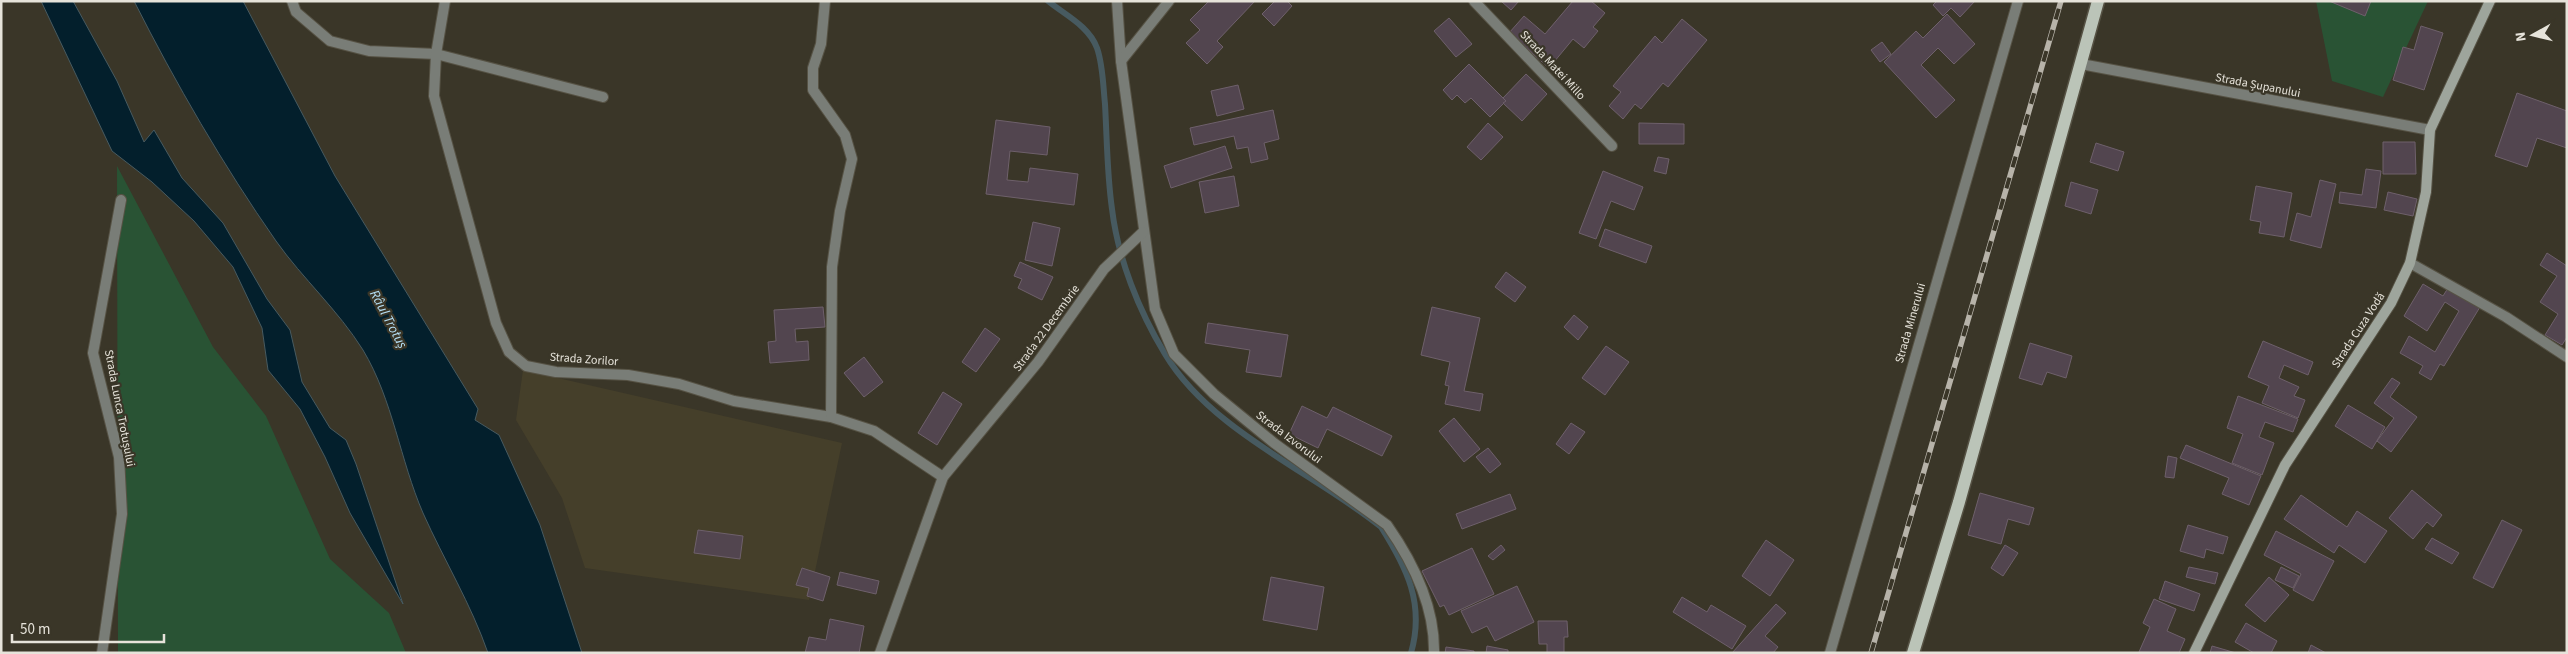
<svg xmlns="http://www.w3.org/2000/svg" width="2568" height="654" font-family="'Source Sans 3',sans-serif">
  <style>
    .built { fill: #453f2a }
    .green { fill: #295334 }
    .water { fill: #031f2c; stroke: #475a60 }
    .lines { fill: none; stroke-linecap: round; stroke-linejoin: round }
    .stream { stroke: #475a60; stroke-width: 6 }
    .building { fill: #52454f; stroke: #6e606b }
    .street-casing { stroke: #565244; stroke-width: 12 }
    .secondary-casing { stroke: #565244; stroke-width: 12 }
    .primary-casing { stroke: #565244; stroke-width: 15 }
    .street { stroke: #797d77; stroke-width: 10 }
    .secondary { stroke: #9ea59c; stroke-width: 10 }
    .primary { stroke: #bbc4b8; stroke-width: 12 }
    .rail-casing { stroke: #b7b3a9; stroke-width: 5.5 }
    .rail { stroke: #3a3628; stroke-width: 4; stroke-dasharray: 11; stroke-linecap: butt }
    .labels { text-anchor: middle; stroke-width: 4.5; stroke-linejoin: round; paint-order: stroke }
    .street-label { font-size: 12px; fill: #e6e3da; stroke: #3a3628 }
    .water-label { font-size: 14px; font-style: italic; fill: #b4def4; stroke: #3a3628 }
  </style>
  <rect width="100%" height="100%" fill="#3a3628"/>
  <path class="built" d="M523,370L842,443L809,600L585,568L562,498L516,420Z"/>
  <g class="green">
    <path d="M2316,1H2428L2383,97L2332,81Z"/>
    <path d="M117,166L213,347L266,416L330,559L389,613L406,653H118Z"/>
  </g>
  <g class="water">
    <path d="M41,1H73L117,81L144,142L154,130L182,178L223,223L267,299L290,330L302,382L330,428L346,440L356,464L403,604L350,513L325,457L300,409L268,370L262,328L233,267L194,221L152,182L112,151Z"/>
    <path d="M134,1H243L335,176L478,409L475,420L499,435L540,525L582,653H488C471,604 444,560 423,513C400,460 393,400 363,350C338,310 303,279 276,241C223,165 176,84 134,1Z"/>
  </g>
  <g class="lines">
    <path class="stream" d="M1048,1C1065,15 1089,26 1097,48C1103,65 1103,85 1105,104C1107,139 1107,174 1112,209C1118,259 1139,311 1165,354C1211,431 1313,472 1381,527C1407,568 1425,604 1411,653"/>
  </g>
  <g class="building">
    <path d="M1209,1H1255L1217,41L1223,47L1207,64L1186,43L1200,30L1190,20Z"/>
    <path d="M1275,1H1287L1292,6L1274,26L1262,14Z"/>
    <path d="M1501,1H1519L1511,10Z"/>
    <path d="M1573,1H1591L1605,13L1593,27L1598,31L1584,48L1573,39L1549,68L1509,33L1524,16L1545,34Z"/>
    <path d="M1937,1H1975L1960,17L1951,8L1943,16L1933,5Z"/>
    <path d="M2329,1H2371L2365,16Z"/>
    <path d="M1947,14L1975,44L1954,64L1938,48L1921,65L1955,100L1936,118L1884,62L1916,31L1923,38Z"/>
    <path d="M1449,18L1472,44L1456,57L1434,31Z"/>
    <path d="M1682,19L1707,40L1668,87L1663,83L1641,109L1635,104L1623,119L1609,106L1621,92L1613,86L1655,36L1662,43Z"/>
    <path d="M2421,26L2443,33L2424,90L2393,80L2403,47L2414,50Z"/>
    <path d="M1882,42L1891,54L1880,62L1871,50Z"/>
    <path d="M1469,64L1506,101L1490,117L1471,98L1465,103L1457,95L1452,100L1443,90Z"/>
    <path d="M1526,74L1547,94L1522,121L1503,103L1506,101L1503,98Z"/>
    <path d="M1238,85L1244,109L1217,116L1211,91Z"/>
    <path d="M2517,93L2567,111V148L2537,138L2527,167L2495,156Z"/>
    <path d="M1273,110L1279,139L1264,143L1268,159L1251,163L1248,147L1237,149L1234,136L1194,145L1190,128Z"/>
    <path d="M996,120L1050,127L1047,155L1010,151L1007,180L1028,182L1030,168L1078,174L1074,205L986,194Z"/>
    <path d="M1488,123L1503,137L1481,160L1467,147Z"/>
    <path d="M1639,123L1684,124V144H1639Z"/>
    <path d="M2383,142H2415L2416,174H2383Z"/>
    <path d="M2096,143L2124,152L2118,171L2090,162Z"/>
    <path d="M1225,146L1232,168L1171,188L1164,166Z"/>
    <path d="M1658,157L1669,159L1666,174L1654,171Z"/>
    <path d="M2366,169L2381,171L2376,208L2339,203L2340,192L2362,195Z"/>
    <path d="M1603,171L1643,187L1634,210L1611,201L1596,239L1579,233Z"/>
    <path d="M1234,176L1239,206L1205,213L1199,182Z"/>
    <path d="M2320,180L2336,184L2321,248L2290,240L2297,213L2311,217Z"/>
    <path d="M2071,182L2098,190L2091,214L2065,206Z"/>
    <path d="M2256,186L2292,193L2284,237L2259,233L2261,222L2250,220Z"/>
    <path d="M2388,192L2417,199L2413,216L2384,210Z"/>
    <path d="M1033,222L1060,228L1052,266L1025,260Z"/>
    <path d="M1605,229L1652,246L1646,263L1599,246Z"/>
    <path d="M2547,253L2567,266V337L2562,345L2545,335L2558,314L2540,302L2557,276L2540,265Z"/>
    <path d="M1020,262L1053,277L1042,300L1018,288L1022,279L1014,276Z"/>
    <path d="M1506,272L1526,287L1515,302L1495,287Z"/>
    <path d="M2423,284L2443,296L2448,288L2480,307L2444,366L2440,364L2431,380L2419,373L2423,366L2400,353L2409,336L2435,352L2459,311L2445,302L2427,331L2404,316Z"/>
    <path d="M823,307L825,327L795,329L796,342L808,341L809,360L770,363L768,342L776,341L774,310Z"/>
    <path d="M1432,307L1480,318L1464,391L1483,394L1480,411L1445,404L1449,386L1445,385L1450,362L1421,355Z"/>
    <path d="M1574,315L1588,327L1578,340L1564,327Z"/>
    <path d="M1208,323L1288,335L1281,377L1246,372L1250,350L1205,343Z"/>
    <path d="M985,328L1000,339L976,372L962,362Z"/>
    <path d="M2263,341L2313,362L2308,375L2284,365L2279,378L2299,387L2294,396L2305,400L2298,418L2262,403L2269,386L2248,377Z"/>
    <path d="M2030,343L2072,356L2066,378L2047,372L2042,385L2019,378Z"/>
    <path d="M1606,346L1629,362L1605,395L1582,378Z"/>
    <path d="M864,357L883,382L864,397L844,373Z"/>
    <path d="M2392,378L2400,383L2390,397L2417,417L2391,452L2377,441L2394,418L2374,403Z"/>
    <path d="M943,392L962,404L937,445L918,433Z"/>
    <path d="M2238,396L2298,419L2293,432L2265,422L2259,437L2274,443L2262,475L2232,463L2243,434L2227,428Z"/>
    <path d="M2348,405L2385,427L2372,449L2335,426Z"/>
    <path d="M1302,406L1327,418L1333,407L1392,436L1382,456L1327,429L1318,448L1289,434Z"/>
    <path d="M1454,418L1480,449L1464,462L1439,431Z"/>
    <path d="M1571,423L1585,432L1569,454L1556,444Z"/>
    <path d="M2186,445L2261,476L2249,505L2222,494L2229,478L2180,458Z"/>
    <path d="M1488,448L1501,464L1490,473L1476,457Z"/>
    <path d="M2168,456L2177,458L2174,478L2165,477Z"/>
    <path d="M2412,490L2442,515L2433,527L2427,522L2413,539L2389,518Z"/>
    <path d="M1980,493L2034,508L2029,525L2008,519L2001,544L1968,535Z"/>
    <path d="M1510,494L1516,509L1462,529L1456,514Z"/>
    <path d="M2301,495L2347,527L2357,511L2387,531L2365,563L2339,545L2334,553L2284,519Z"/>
    <path d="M2502,520L2522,530L2493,588L2473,578Z"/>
    <path d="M2188,525L2228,537L2223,554L2206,549L2204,558L2180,551Z"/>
    <path d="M698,530L743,536L740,559L694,553Z"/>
    <path d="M2276,531L2334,561L2313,601L2293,590L2301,574L2264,555Z"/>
    <path d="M2432,538L2459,553L2452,564L2425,549Z"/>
    <path d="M1766,540L1794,560L1770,596L1742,576Z"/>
    <path d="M1501,545L1505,550L1493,560L1488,556Z"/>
    <path d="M2005,545L2018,553L2003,576L1991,568Z"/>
    <path d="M1472,548L1494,594L1449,615L1444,605L1440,607L1422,571Z"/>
    <path d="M2189,567L2218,573L2215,584L2186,577Z"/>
    <path d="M2281,567L2299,576L2293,588L2275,580Z"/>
    <path d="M802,568L830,577L823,601L807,596L809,588L796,585Z"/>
    <path d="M840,572L879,581L876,594L837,585Z"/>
    <path d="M1271,577L1324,587L1317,630L1263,620Z"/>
    <path d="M2269,577L2289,595L2265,622L2245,605Z"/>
    <path d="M2165,581L2200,594L2194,611L2159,599Z"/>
    <path d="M1517,586L1534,622L1495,641L1487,626L1472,633L1461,611Z"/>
    <path d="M1682,597L1707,612L1711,605L1746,626L1732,649L1673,612Z"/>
    <path d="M2154,599L2176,609L2167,631L2185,639L2179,653L2139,652L2150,627L2143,623Z"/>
    <path d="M1776,604L1786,613L1765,636L1778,647L1773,653H1732Z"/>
    <path d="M830,619L864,626L859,653H805L809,637L826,640Z"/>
    <path d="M1538,621H1567L1568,637H1564V653H1547V644H1539Z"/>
    <path d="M2246,623L2277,641L2271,653H2254L2235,642Z"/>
    <path d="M2311,645L2326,653H2308Z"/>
    <path d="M1487,646L1508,650V653H1486Z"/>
    <path d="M2212,646L2236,653H2210Z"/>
    <path d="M1446,647L1474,651V653H1445Z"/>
  </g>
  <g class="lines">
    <defs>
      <g id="street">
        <path d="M292,1L296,12L330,41L369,51L436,54L603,97"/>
        <path d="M445,1L436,54L434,96L496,323L509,352L526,366L556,372L628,375L679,384L734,401L831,417L874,431L943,477"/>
        <path d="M825,1L821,44L813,68V90L845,135L852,159L840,211L832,267L831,417"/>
        <path d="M1117,1L1121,61L1155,309L1174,354L1214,394L1274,443L1387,525C1413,562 1435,607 1434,653"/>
        <path d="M1474,1L1612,146"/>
        <path d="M1121,61L1169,1"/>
        <path d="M2081,64L2430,130"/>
        <path d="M2410,263L2506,317L2567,357"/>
        <path d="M102,653L122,514L119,457L93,353L121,200"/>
        <path d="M880,653L943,477L1038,362L1104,269L1143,232"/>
        <path d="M1830,653L2018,1"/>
      </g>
      <path id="secondary" d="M2194,653L2285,465L2391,303L2410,263L2426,192L2430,130L2490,1"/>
      <path id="primary" d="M1913,653L1959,502L2098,1"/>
    </defs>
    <use href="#street" class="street-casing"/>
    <use href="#secondary" class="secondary-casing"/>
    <use href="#primary" class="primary-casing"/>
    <use href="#street" class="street"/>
    <use href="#secondary" class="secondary"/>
    <use href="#primary" class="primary"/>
    <defs>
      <path id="rail" d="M1871,653L2061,1"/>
    </defs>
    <use href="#rail" class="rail-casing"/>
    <use href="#rail" class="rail"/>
  </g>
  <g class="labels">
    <g class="street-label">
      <text transform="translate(1553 65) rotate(47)" y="4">Strada Matei Millo</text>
      <text transform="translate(2258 85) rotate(11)" y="4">Strada Șupanului</text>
      <text transform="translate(1910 323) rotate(-74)" y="4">Strada Minerului</text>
      <text transform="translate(1046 328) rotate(-54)" y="4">Strada 22 Decembrie</text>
      <text transform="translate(2358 330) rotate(-57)" y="4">Strada Cuza Vodă</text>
      <text transform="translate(584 359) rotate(4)" y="4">Strada Zorilor</text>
      <text transform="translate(120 408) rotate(79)" y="4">Strada Lunca Trotușului</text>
      <text transform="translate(1289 437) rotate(37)" y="4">Strada Izvorului</text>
    </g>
    <g class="water-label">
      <text transform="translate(389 319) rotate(62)" y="5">Râul Trotuș</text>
    </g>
  </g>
  <rect width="2568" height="654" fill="none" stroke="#e6e3da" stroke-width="5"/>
  <g transform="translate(2533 35) rotate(262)" stroke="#3a3628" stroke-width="4" paint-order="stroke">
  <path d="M0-4L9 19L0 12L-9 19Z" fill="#e6e3da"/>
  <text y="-8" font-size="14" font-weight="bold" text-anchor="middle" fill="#e6e3da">N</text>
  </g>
  <path d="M12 634v8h152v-8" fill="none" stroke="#e6e3da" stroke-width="2.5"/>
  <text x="20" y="634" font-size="15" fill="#e6e3da" stroke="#3a3628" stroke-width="4" paint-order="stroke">50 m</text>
</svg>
